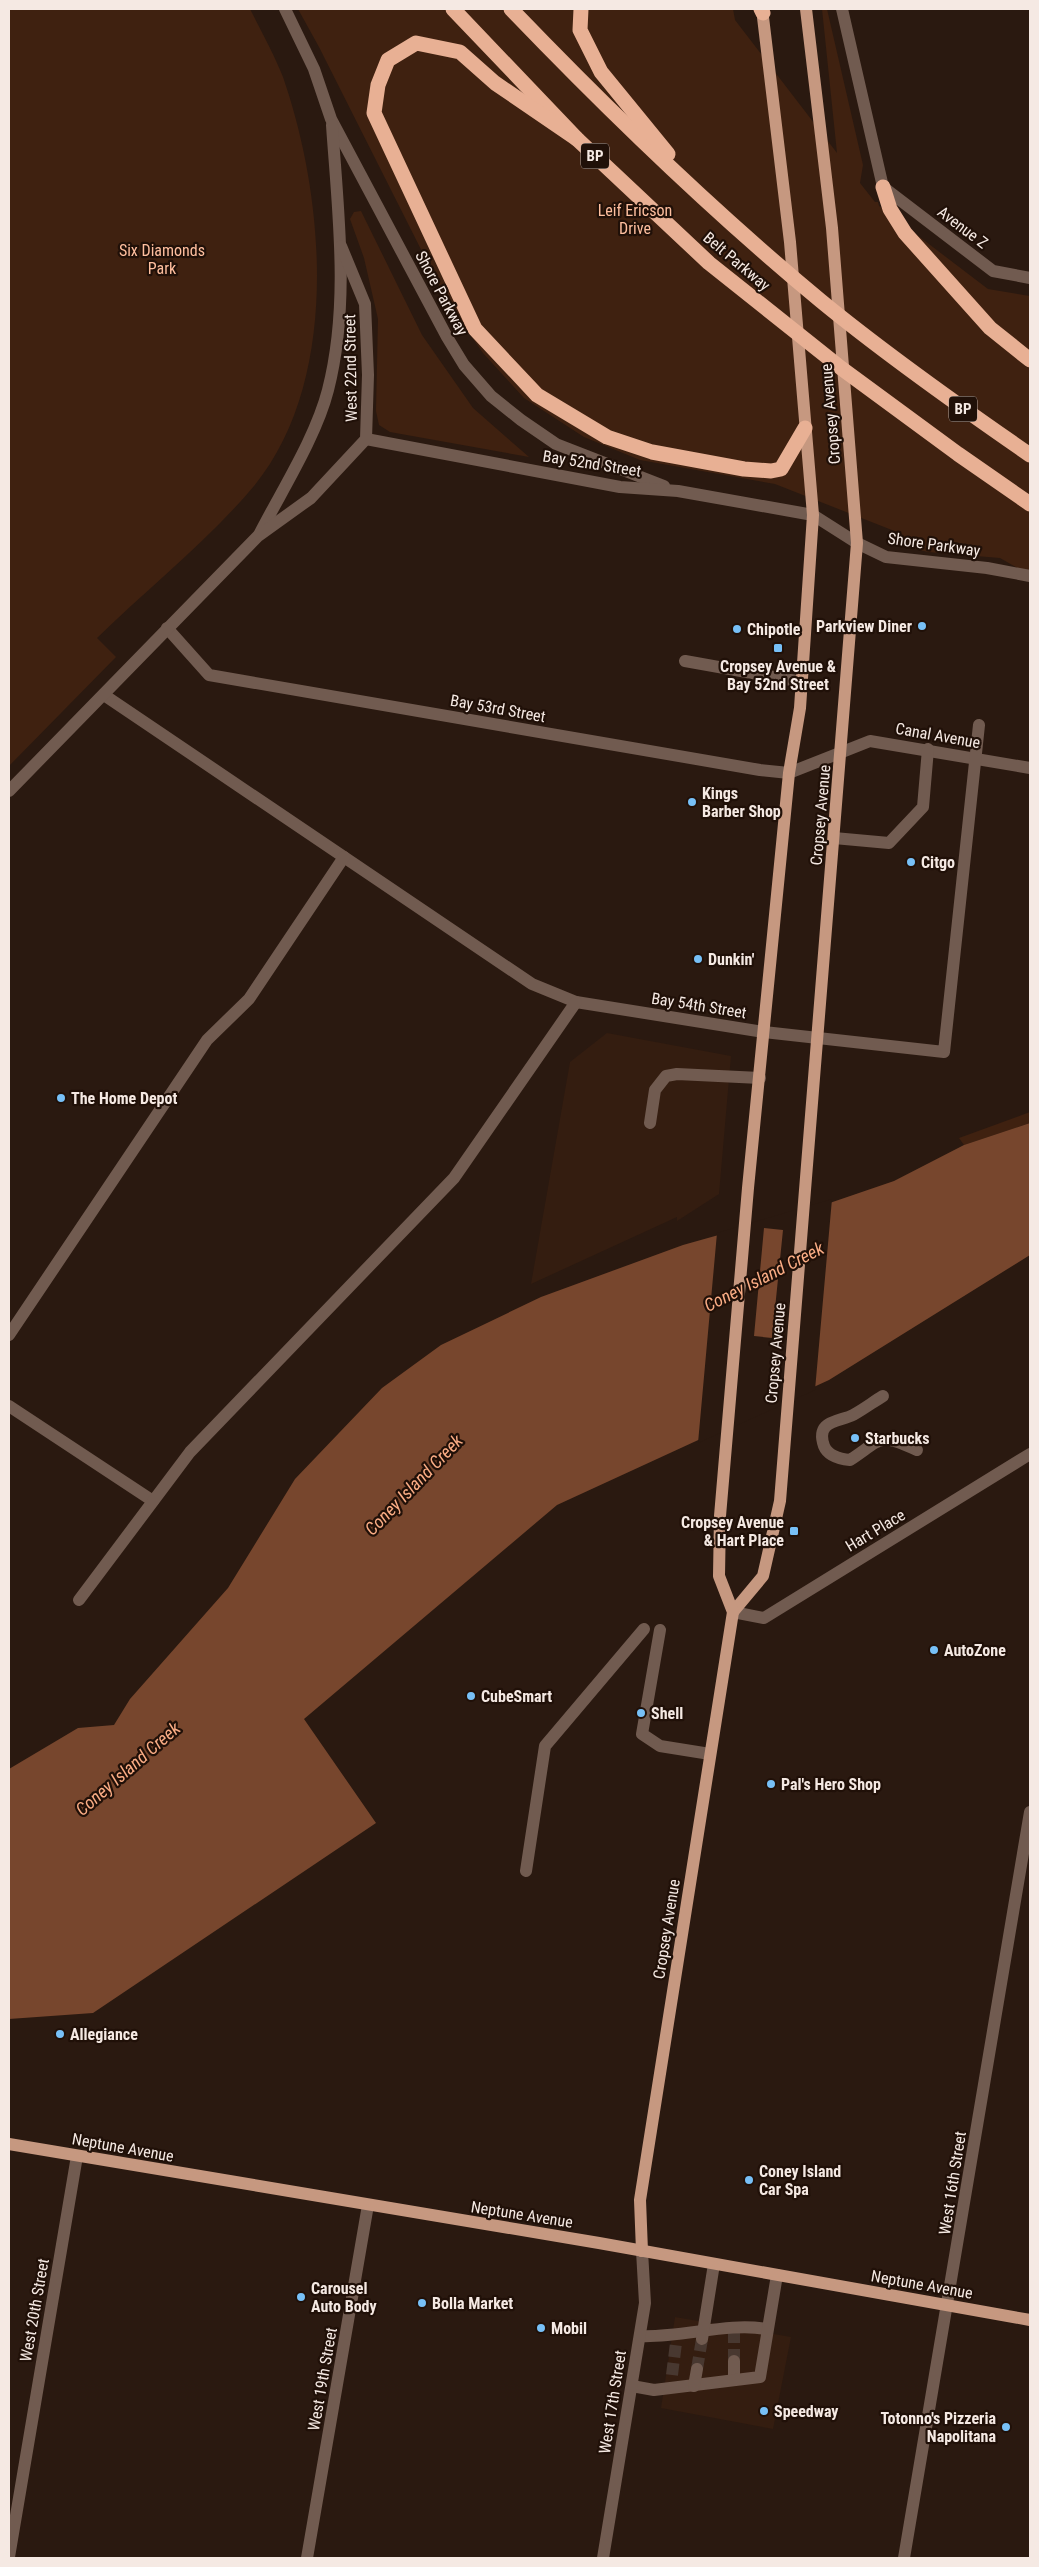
<svg xmlns="http://www.w3.org/2000/svg" width="1039" height="2567" font-family="'Roboto Condensed',sans-serif">
  <style>
    .built { fill: #341d10 }
    .green { fill: #3f2110 }
    .water { fill: #77462d }
    .pier { fill: #2a1910; fill-rule: evenodd }
    .lines { fill: none; stroke-linecap: round; stroke-linejoin: round }
    .minor-tunnel { stroke: #483830; stroke-width: 12; stroke-dasharray: 12 6; stroke-linecap: butt }
    .minor { stroke: #715b50; stroke-width: 12 }
    .major { stroke: #c69880; stroke-width: 12 }
    .highway { stroke: #e8b094; stroke-width: 15 }
    .poi-dot { fill: #77c0f7; stroke: #201008; stroke-width: 2 }
    .labels { text-anchor: middle; stroke-width: 4.5; stroke-linejoin: round; paint-order: stroke }
    .shield { fill: #201008; stroke: #b5a8a1; stroke-width: 1 }
    .shield-label { font-size: 15px; font-weight: bold; fill: #f5e9e3 }
    .park-label { font-size: 16px; fill: #ffbf9f; stroke: #201008 }
    .street-label { font-size: 16px; fill: #f5e9e3; stroke: #201008 }
    .poi-label { font-size: 16px; font-weight: bold; fill: #f5e9e3; stroke: #201008; text-anchor: start }
    .water-label { font-size: 18px; font-style: italic; fill: #fbad85; stroke: #201008 }
  </style>
  <rect width="100%" height="100%" fill="#2a1910"/>
  <g class="built">
    <path d="M607,1033L731,1056L719,1194L677,1221V1217L531,1284L570,1062Z"/>
    <path d="M675,2317L791,2337L773,2429L661,2408Z"/>
  </g>
  <g class="green">
    <path d="M9,9H250C261,31 274,54 283,77C325,198 341,380 254,486C207,542 149,587 97,638L116,657L9,766Z"/>
    <path d="M298,9H733L735,20L837,153L822,9H827L863,165L860,183L875,202H878L879,206L988,289L1030,296V575L1000,558L928,552L900,545L902,534L775,484L640,460L584,437L524,398L483,353L449,305L319,47Z"/>
    <path d="M361,211L422,335L473,408L529,457L390,432L379,425L376,411L378,319L364,258L350,219L354,212Z"/>
    <path d="M1030,1112V1123L964,1145L959,1138Z"/>
  </g>
  <path class="water" d="M1030,1123V1255L829,1380L557,1505L304,1719L376,1823L93,2013L9,2019V1769L78,1728L114,1725L130,1699L228,1588L295,1479L382,1388L441,1345L541,1297L683,1245L818,1207L894,1181L964,1145Z"/>
  <path class="pier" d="M832,1199L815,1390L698,1443L717,1233ZM764,1228L783,1230L772,1338L754,1336Z"/>
  <g class="lines">
    <g class="minor-tunnel">
      <path d="M734,2361V2333"/>
      <path d="M697,2369L702,2339"/>
      <path d="M672,2375L676,2343"/>
    </g>
    <g class="minor">
      <path d="M285,9L314,69L331,119L447,337L464,365L491,396L521,420L556,444L664,486"/>
      <path d="M842,9L883,187L993,271L1030,278"/>
      <path d="M366,439L620,487L678,491L813,515L857,543L886,557L987,568L1030,576"/>
      <path d="M260,533C282,490 316,437 328,390C350,304 338,213 332,125"/>
      <path d="M167,628L209,675L760,770L789,773L870,741L1030,768"/>
      <path d="M685,661L802,682"/>
      <path d="M104,695L532,984L576,1002L764,1032L944,1052L979,725"/>
      <path d="M9,791L258,536L311,498L366,439L368,375L365,304L341,246"/>
      <path d="M834,838L889,843L923,807L928,749"/>
      <path d="M650,1123L655,1090L666,1076L677,1074L760,1078"/>
      <path d="M9,1335L207,1040L249,999L344,857"/>
      <path d="M883,1396C873,1402 864,1409 853,1415C839,1422 815,1420 824,1446C828,1456 840,1459 850,1460C883,1438 879,1432 917,1450"/>
      <path d="M9,1406L153,1501"/>
      <path d="M79,1600L190,1452L454,1178L576,1002"/>
      <path d="M733,1612L764,1618L1030,1454"/>
      <path d="M660,1630L642,1734L660,1746L710,1754"/>
      <path d="M526,1871L545,1746L644,1629"/>
      <path d="M640,2336C681,2338 729,2322 766,2329"/>
      <path d="M702,2339L714,2264"/>
      <path d="M734,2380V2361"/>
      <path d="M632,2386L654,2390L760,2377L777,2275"/>
      <path d="M694,2386L697,2369"/>
      <path d="M9,2557L77,2156"/>
      <path d="M307,2558L368,2205"/>
      <path d="M603,2558L645,2303L642,2251"/>
      <path d="M904,2558L1030,1812"/>
    </g>
    <g class="major">
      <path d="M733,1612L763,1576L780,1501L857,543L832,228L806,9"/>
      <path d="M9,2144L599,2243L1030,2320"/>
      <path d="M642,2251L640,2200L733,1612L719,1576L720,1516L748,1188L789,773L800,708L813,515L790,242L762,9"/>
    </g>
    <g class="highway">
      <path d="M453,9L577,139L709,263L841,368L958,454L1030,504"/>
      <path d="M511,9C609,111 711,210 821,301C888,356 959,406 1030,455"/>
      <path d="M581,9L580,30L601,72L668,154"/>
      <path d="M761,9L763,13"/>
      <path d="M577,139L495,83L460,52L416,43L388,60L378,85L374,113L475,329L537,395L607,437L652,452L744,469L771,471L781,469L805,428"/>
      <path d="M883,187L890,209L905,233L990,328L1030,360"/>
    </g>
  </g>
  <g class="poi-dot">
    <circle cx="922" cy="626" r="5"/>
    <circle cx="737" cy="629" r="5"/>
    <rect x="773" y="643" width="10" height="10" rx="2.5"/>
    <circle cx="692" cy="802" r="5"/>
    <circle cx="911" cy="862" r="5"/>
    <circle cx="698" cy="959" r="5"/>
    <circle cx="61" cy="1098" r="5"/>
    <circle cx="855" cy="1438" r="5"/>
    <rect x="789" y="1526" width="10" height="10" rx="2.5"/>
    <circle cx="934" cy="1650" r="5"/>
    <circle cx="471" cy="1696" r="5"/>
    <circle cx="641" cy="1713" r="5"/>
    <circle cx="771" cy="1784" r="5"/>
    <circle cx="60" cy="2034" r="5"/>
    <circle cx="749" cy="2180" r="5"/>
    <circle cx="301" cy="2297" r="5"/>
    <circle cx="422" cy="2303" r="5"/>
    <circle cx="541" cy="2328" r="5"/>
    <circle cx="764" cy="2411" r="5"/>
    <circle cx="1006" cy="2427" r="5"/>
  </g>
  <g class="labels">
    <g class="shield">
      <rect x="581" y="143.5" width="28" height="25" rx="4"/>
      <rect x="949" y="396.5" width="28" height="25" rx="4"/>
    </g>
    <g class="shield-label">
      <text x="595" y="161">BP</text>
      <text x="963" y="414">BP</text>
    </g>
    <g class="park-label">
      <text x="635" y="216">Leif Ericson<tspan x="635" dy="18">Drive</tspan></text>
      <text x="162" y="256">Six Diamonds<tspan x="162" dy="18">Park</tspan></text>
    </g>
    <g class="street-label">
      <text transform="translate(963 227) rotate(37)" y="6">Avenue Z</text>
      <text transform="translate(737 261) rotate(40)" y="6">Belt Parkway</text>
      <text transform="translate(442 293) rotate(62)" y="6">Shore Parkway</text>
      <text transform="translate(350 368) rotate(-91)" y="6">West 22nd Street</text>
      <text transform="translate(830 414) rotate(-95)" y="6">Cropsey Avenue</text>
      <text transform="translate(592 463) rotate(9)" y="6">Bay 52nd Street</text>
      <text transform="translate(934 544) rotate(8)" y="6">Shore Parkway</text>
      <text transform="translate(498 708) rotate(10)" y="6">Bay 53rd Street</text>
      <text transform="translate(938 735) rotate(10)" y="6">Canal Avenue</text>
      <text transform="translate(820 815) rotate(-85)" y="6">Cropsey Avenue</text>
      <text transform="translate(699 1005) rotate(9)" y="6">Bay 54th Street</text>
      <text transform="translate(775 1353) rotate(-85)" y="6">Cropsey Avenue</text>
      <text transform="translate(875 1530) rotate(-31)" y="6">Hart Place</text>
      <text transform="translate(666 1929) rotate(-81)" y="6">Cropsey Avenue</text>
      <text transform="translate(123 2147) rotate(10)" y="6">Neptune Avenue</text>
      <text transform="translate(952 2183) rotate(-81)" y="6">West 16th Street</text>
      <text transform="translate(522 2214) rotate(9)" y="6">Neptune Avenue</text>
      <text transform="translate(922 2284) rotate(10)" y="6">Neptune Avenue</text>
      <text transform="translate(34 2310) rotate(-80)" y="6">West 20th Street</text>
      <text transform="translate(322 2379) rotate(-80)" y="6">West 19th Street</text>
      <text transform="translate(612 2402) rotate(-81)" y="6">West 17th Street</text>
    </g>
    <g class="poi-label">
      <text x="912" y="632" text-anchor="end">Parkview Diner</text>
      <text x="747" y="635">Chipotle</text>
      <text x="778" y="672" text-anchor="middle">Cropsey Avenue &amp;<tspan x="778" dy="18">Bay 52nd Street</tspan></text>
      <text x="702" y="799">Kings<tspan x="702" dy="18">Barber Shop</tspan></text>
      <text x="921" y="868">Citgo</text>
      <text x="708" y="965">Dunkin'</text>
      <text x="71" y="1104">The Home Depot</text>
      <text x="865" y="1444">Starbucks</text>
      <text x="784" y="1528" text-anchor="end">Cropsey Avenue<tspan x="784" dy="18">&amp; Hart Place</tspan></text>
      <text x="944" y="1656">AutoZone</text>
      <text x="481" y="1702">CubeSmart</text>
      <text x="651" y="1719">Shell</text>
      <text x="781" y="1790">Pal's Hero Shop</text>
      <text x="70" y="2040">Allegiance</text>
      <text x="759" y="2177">Coney Island<tspan x="759" dy="18">Car Spa</tspan></text>
      <text x="311" y="2294">Carousel<tspan x="311" dy="18">Auto Body</tspan></text>
      <text x="432" y="2309">Bolla Market</text>
      <text x="551" y="2334">Mobil</text>
      <text x="774" y="2417">Speedway</text>
      <text x="996" y="2424" text-anchor="end">Totonno's Pizzeria<tspan x="996" dy="18">Napolitana</tspan></text>
    </g>
    <g class="water-label">
      <text transform="translate(764 1277) rotate(-27)" y="6">Coney Island Creek</text>
      <text transform="translate(414 1485) rotate(-46)" y="6">Coney Island Creek</text>
      <text transform="translate(128 1769) rotate(-41)" y="6">Coney Island Creek</text>
    </g>
  </g>
  <rect width="1039" height="2567" fill="none" stroke="#f5e9e3" stroke-width="20"/>
</svg>
